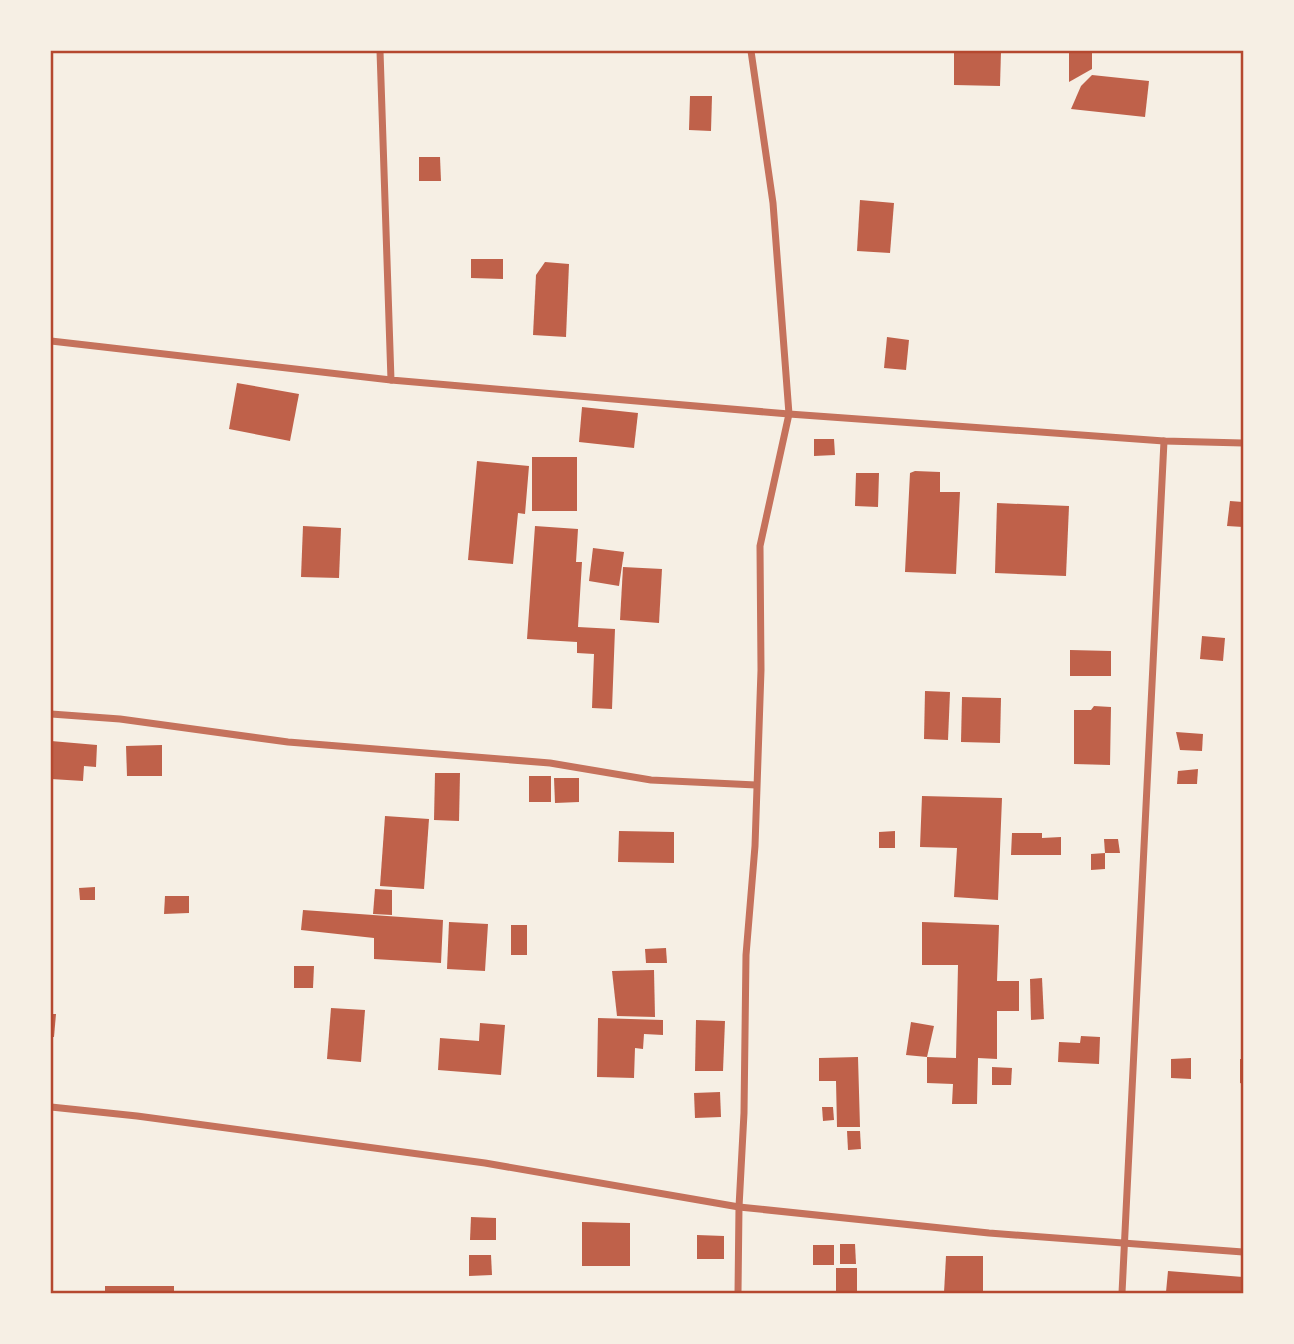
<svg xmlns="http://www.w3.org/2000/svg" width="1294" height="1344" font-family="'IBM Plex Sans',sans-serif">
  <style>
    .building { fill: #bf614a }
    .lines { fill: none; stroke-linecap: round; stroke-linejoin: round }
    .minor { stroke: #c5725c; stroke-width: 7 }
    .neatline { fill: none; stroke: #b5482f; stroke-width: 2.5 }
  </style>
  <rect width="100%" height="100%" fill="#f6efe4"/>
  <g class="building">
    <path d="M954,51H1001L1000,86L954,85Z"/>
    <path d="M1069,51H1092V69L1069,82Z"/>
    <path d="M1092,75L1149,81L1145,117L1071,109L1081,86Z"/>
    <path d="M690,96H712L711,131L689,130Z"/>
    <path d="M419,157H440L441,181H419Z"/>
    <path d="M860,200L894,203L890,253L857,251Z"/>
    <path d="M471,259H503V279L471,278Z"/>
    <path d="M545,262L569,264L566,337L533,335L536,275Z"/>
    <path d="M887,337L909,340L906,370L884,368Z"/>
    <path d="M237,383L299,394L290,441L229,429Z"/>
    <path d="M582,407L638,413L634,448L579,442Z"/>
    <path d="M814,439H834L835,455L814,456Z"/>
    <rect x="532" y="457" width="45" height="54"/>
    <path d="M477,461L529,466L525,514L518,513L513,564L468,560Z"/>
    <path d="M915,471L940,472V492H960L956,574L905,572L910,473Z"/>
    <path d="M856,473H879L878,507L855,506Z"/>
    <path d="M1230,501L1243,502V527L1227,526Z"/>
    <path d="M997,503L1069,506L1066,576L995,573Z"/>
    <path d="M303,526L341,528L339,578L301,577Z"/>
    <path d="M535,526L578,529L576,562H582L578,627L615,629L612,709L592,708L594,654L577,653V642L527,639Z"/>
    <path d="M593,548L624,552L619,586L589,581Z"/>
    <path d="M623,567L662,569L659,623L620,620Z"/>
    <path d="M1202,636L1225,638L1223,661L1200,659Z"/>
    <path d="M1070,650L1111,651V676H1070Z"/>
    <path d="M925,691L950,692L948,740L924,739Z"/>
    <path d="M962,697L1001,698L1000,743L961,742Z"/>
    <path d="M1094,706L1111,707L1110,765L1074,764V710H1091Z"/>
    <path d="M1176,732L1203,734L1202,751L1180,750Z"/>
    <path d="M51,741L97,745L96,767L84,766L83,781L51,779Z"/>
    <path d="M162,745V776H127L126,746Z"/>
    <path d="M1198,769L1197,784H1177L1178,771Z"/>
    <path d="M435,773H460L459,821L434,820Z"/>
    <rect x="529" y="776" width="22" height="26"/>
    <path d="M554,778H579V802L555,803Z"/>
    <path d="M922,796L1002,798L998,900L954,897L957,848L920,847Z"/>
    <path d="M385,816L429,819L424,889L380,886Z"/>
    <path d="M619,831L674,832V863L618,862Z"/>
    <path d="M895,831V848H879V832Z"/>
    <path d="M1012,833H1042V838L1061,837V855H1011Z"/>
    <path d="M1104,839H1118L1120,853H1105Z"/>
    <path d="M1105,853V869L1091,870V854Z"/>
    <path d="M95,887V900H80L79,888Z"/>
    <path d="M375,889L392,890V915L373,914Z"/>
    <path d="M165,896H189V913L164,914Z"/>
    <path d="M303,910L443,920L441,963L374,959V938L301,930Z"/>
    <path d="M449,922L488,924L485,971L447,969Z"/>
    <path d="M922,922L999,925L997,981H1019V1011H997V1059L978,1058L977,1104H952L953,1084L927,1083V1057L956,1058L958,965H922Z"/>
    <rect x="511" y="925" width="16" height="30"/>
    <path d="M666,948L667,963H646L645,949Z"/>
    <path d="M294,966H314L313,988H294Z"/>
    <path d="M654,970L655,1017L617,1016L612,971Z"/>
    <path d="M1042,978L1044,1019L1031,1020L1030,979Z"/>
    <path d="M331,1008L365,1010L361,1062L327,1059Z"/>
    <path d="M51,1014H56L54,1037H51Z"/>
    <path d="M598,1018L663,1020V1035L644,1034L643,1049L635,1048L634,1078L597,1077Z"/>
    <path d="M696,1020L725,1021L723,1071H695Z"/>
    <path d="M911,1022L934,1026L927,1057L906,1055Z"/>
    <path d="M480,1023L505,1025L501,1075L438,1070L440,1038L479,1041Z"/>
    <path d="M1081,1036L1100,1037L1099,1064L1058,1062L1059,1042L1080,1043Z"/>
    <path d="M858,1057L860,1127H837L836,1081H819V1058Z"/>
    <path d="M1191,1058V1079L1171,1078V1059Z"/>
    <path d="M1240,1059H1243V1084L1240,1083Z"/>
    <path d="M992,1067L1012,1068L1011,1085H992Z"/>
    <path d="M720,1092L721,1117L695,1118L694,1093Z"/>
    <path d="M822,1107H833L834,1120L823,1121Z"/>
    <path d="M847,1131H860L861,1149L848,1150Z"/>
    <path d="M471,1217L496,1218V1240H470Z"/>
    <path d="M582,1222L630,1223V1266H582Z"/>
    <path d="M697,1235L724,1236V1259H697Z"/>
    <path d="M840,1244H855L856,1264H840Z"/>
    <rect x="813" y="1245" width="21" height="20"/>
    <path d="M469,1255H491L492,1275L469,1276Z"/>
    <path d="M946,1256H983V1293H944Z"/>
    <rect x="836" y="1268" width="21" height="25"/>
    <path d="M1168,1271L1243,1277V1293L1166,1292Z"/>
    <rect x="105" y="1286" width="69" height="7"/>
  </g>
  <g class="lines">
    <g class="minor">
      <path d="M380,51L391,380L789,414L760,546L761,670L755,846L746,955L744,1113L739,1207L738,1293"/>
      <path d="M751,51L773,203L789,414L1164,441L1243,443"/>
      <path d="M51,341L391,380"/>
      <path d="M51,714L120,719L288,742L550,763L651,780L756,785"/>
      <path d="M51,1107L137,1116L485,1163L739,1207L989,1233L1243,1252"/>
      <path d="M1122,1293L1164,441"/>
    </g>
  </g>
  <rect width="1294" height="1344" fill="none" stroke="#f6efe4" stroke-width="105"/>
  <rect x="52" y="52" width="1190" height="1240" class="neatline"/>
</svg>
